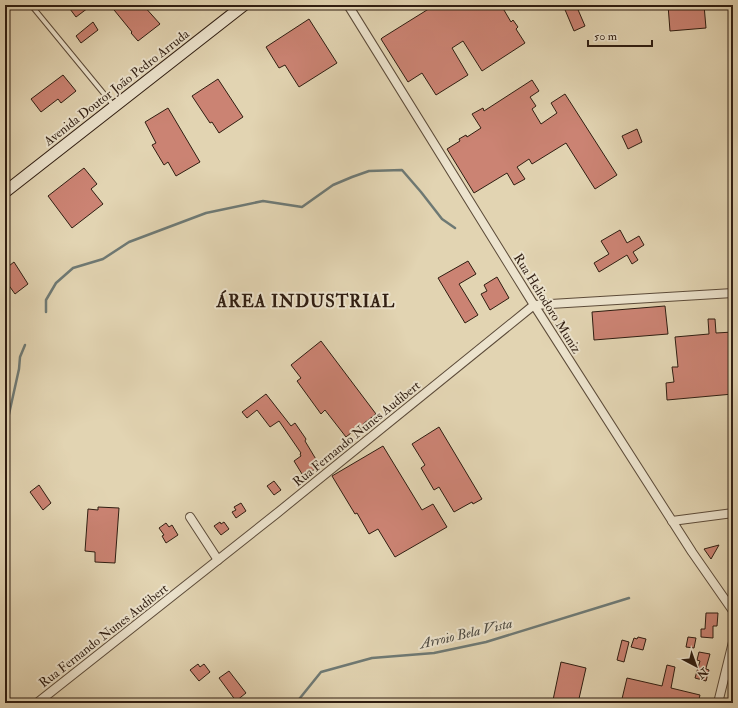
<svg xmlns="http://www.w3.org/2000/svg" width="738" height="708" font-family="'IM FELL Double Pica',serif">
  <style>
    .lines { fill: none; stroke-linecap: round; stroke-linejoin: round }
    .stream { stroke: #6e7974; stroke-width: 2.5 }
    .building { fill: #cb8373; stroke: #2f1d11 }
    .service-casing { stroke: #5c4b39; stroke-width: 6 }
    .minor-casing { stroke: #5c4b39; stroke-width: 10 }
    .secondary-casing { stroke: #2f1d11; stroke-width: 13 }
    .service { stroke: #ece3cd; stroke-width: 4 }
    .minor { stroke: #ece3cd; stroke-width: 8 }
    .secondary { stroke: #ece3cd; stroke-width: 11 }
    .labels { text-anchor: middle; stroke-width: 4; stroke-linejoin: round; paint-order: stroke }
    .street-label { font-size: 13px; fill: #2f1d11; stroke: #ece3cd }
    .water-label { font-size: 14px; font-style: italic; fill: #4e4b43; stroke: #ece3cd }
    .district-label { font-size: 17px; font-weight: bold; letter-spacing: 1px; fill: #2f1d11; stroke: #ece3cd }
  </style>
  <rect width="100%" height="100%" fill="#e2d4b2"/>
  <filter id="stains"><feTurbulence type="fractalNoise" baseFrequency=".005" numOctaves="4"/><feColorMatrix values="0 0 0 0 .2 0 0 0 0 .09 0 0 0 0 .02 0 0 0 .5 -.17"/></filter>
  <radialGradient id="worn" r=".72"><stop offset=".6" stop-color="#630" stop-opacity="0"/><stop offset="1" stop-color="#630" stop-opacity=".3"/></radialGradient>
  <g class="lines">
    <g class="stream">
      <path d="M46,312V300L56,283L73,268L103,259L129,242L206,213L263,201L302,207L333,185L352,177L369,171L402,170L421,192L442,219L455,228"/>
      <path d="M5,432L19,369L20,357L25,345"/>
      <path d="M296,703L321,672L372,658L434,653L486,642L629,598"/>
    </g>
  </g>
  <g class="building">
    <path d="M67,5H92L76,17Z"/>
    <path d="M110,5H143L160,24L138,41L131,33L132,32Z"/>
    <path d="M435,5H501L511,22L513,20L518,27L516,29L525,43L482,71L463,41L452,48L468,75L436,95L422,73L408,82L381,39L382,38Z"/>
    <path d="M563,5H576L585,26L574,31Z"/>
    <path d="M668,5H704L706,28L670,31Z"/>
    <path d="M309,19L337,63L299,87L285,65L279,68L266,47Z"/>
    <path d="M93,22L98,30L81,43L76,36Z"/>
    <path d="M63,75L76,91L61,103L58,99L41,112L31,99Z"/>
    <path d="M218,79L243,117L219,133L212,122L210,123L192,96Z"/>
    <path d="M532,80L539,91L530,97L536,106L532,109L541,124L557,113L551,103L565,94L617,175L595,189L566,143L532,164L529,159L517,167L525,179L514,185L507,173L474,193L447,149L460,141L459,139L466,135L467,137L481,128L472,114L483,108L484,111Z"/>
    <path d="M168,108L200,162L176,176L168,162L164,165L152,145L156,143L145,122Z"/>
    <path d="M637,129L642,142L628,149L622,136Z"/>
    <path d="M84,168L97,184L91,189L103,204L72,228L48,196Z"/>
    <path d="M620,230L627,243L639,236L644,245L633,252L638,260L632,264L627,255L599,272L594,263L609,254L601,241Z"/>
    <path d="M468,261L476,274L459,284L478,315L465,323L438,278Z"/>
    <path d="M14,262L28,284L15,294L5,280V269Z"/>
    <path d="M497,277L509,298L490,310L481,294L487,291L484,285Z"/>
    <path d="M665,306L668,334L594,340L592,312Z"/>
    <path d="M708,319H715L716,333L733,332V394L667,400L666,383L674,382L672,367H678L675,337L709,334Z"/>
    <path d="M321,341L376,414L363,424L366,428L359,433L356,429L346,437L325,410L321,414L297,381L301,378L291,365Z"/>
    <path d="M266,394L291,426L295,423L306,439L305,441L320,466L312,471L310,469L302,474L294,461L301,456L300,454L301,453L279,421L270,427L257,410L247,418L242,412Z"/>
    <path d="M439,427L482,499L473,504L472,502L454,512L439,487L434,490L421,468L425,465L412,444Z"/>
    <path d="M383,446L422,510L433,504L447,527L395,557L378,529L369,534L357,513L355,514L332,476Z"/>
    <path d="M274,481L281,490L274,495L267,486Z"/>
    <path d="M39,485L51,503L43,510L30,492Z"/>
    <path d="M241,503L246,511L236,518L232,512L236,510L234,507Z"/>
    <path d="M98,507L119,508L115,563L95,562V552L85,551L88,509L98,510Z"/>
    <path d="M220,522L221,524L224,522L229,529L221,535L214,526Z"/>
    <path d="M166,523L169,527L172,525L178,535L166,543L162,536L164,535L159,528Z"/>
    <path d="M719,545L711,559L704,549Z"/>
    <path d="M706,613H718L717,626H713V638L701,637V629H705Z"/>
    <path d="M638,637L646,639L643,650L631,647L634,638L637,639Z"/>
    <path d="M688,637L696,638L694,648L686,647Z"/>
    <path d="M622,640L629,642L624,662L617,660Z"/>
    <path d="M699,652L710,654L706,668V669L709,670L706,681L695,678L700,661L697,660Z"/>
    <path d="M561,662L586,668L578,703H565L553,700Z"/>
    <path d="M198,664L200,667L204,664L210,672L199,681L190,670Z"/>
    <path d="M667,665L675,667L671,688L700,695L698,703H621L627,678L662,686Z"/>
    <path d="M229,671L246,693L236,701L219,678Z"/>
  </g>
  <g class="lines">
    <defs>
      <path id="service" d="M31,5L114,106"/>
      <g id="minor">
        <path d="M348,5L534,305L692,552L733,611"/>
        <path d="M190,517L218,560"/>
        <path d="M672,521L733,513"/>
        <path d="M37,703L276,514L534,305L733,293"/>
        <path d="M718,703L733,642"/>
      </g>
      <path id="secondary" d="M5,192L244,5"/>
    </defs>
    <use href="#service" class="service-casing"/>
    <use href="#minor" class="minor-casing"/>
    <use href="#secondary" class="secondary-casing"/>
    <use href="#service" class="service"/>
    <use href="#minor" class="minor"/>
    <use href="#secondary" class="secondary"/>
  </g>
  <g class="labels">
    <g class="street-label">
      <text transform="translate(116 87) rotate(-38)" y="5">Avenida Doutor João Pedro Arruda</text>
      <text transform="translate(548 303) rotate(58)" y="5">Rua Heliodoro Muniz</text>
      <text transform="translate(356 433) rotate(-39)" y="5">Rua Fernando Nunes Audibert</text>
      <text transform="translate(103 635) rotate(-38)" y="5">Rua Fernando Nunes Audibert</text>
    </g>
    <g class="water-label">
      <text transform="translate(466 633) rotate(-13)" y="5">Arroio Bela Vista</text>
    </g>
    <g class="district-label">
      <text x="306" y="307">ÁREA INDUSTRIAL</text>
    </g>
  </g>
  <rect width="738" height="708" fill="none" stroke="#e2d4b2" stroke-width="20"/>
  <rect x="6" y="6" width="726" height="696" fill="none" stroke="#2f1d11" stroke-width="2"/>
  <rect x="10" y="10" width="718" height="688" fill="none" stroke="#2f1d11"/>
  <g transform="translate(696 666) rotate(139)" stroke="#ece3cd" stroke-width="3" paint-order="stroke">
  <path d="M0-3L7 15L0 10L-7 15Z" fill="#2f1d11"/>
  <text y="-6" font-size="11" font-weight="bold" text-anchor="middle" fill="#2f1d11">N</text>
  </g>
  <path d="M588 40v6h64v-6" fill="none" stroke="#2f1d11" stroke-width="2"/>
  <text x="594" y="40" font-size="12" fill="#2f1d11" stroke="#ece3cd" stroke-width="3" paint-order="stroke">50 m</text>
  <rect width="100%" height="100%" filter="url(#stains)"/>
  <rect width="100%" height="100%" fill="url(#worn)"/>
</svg>
